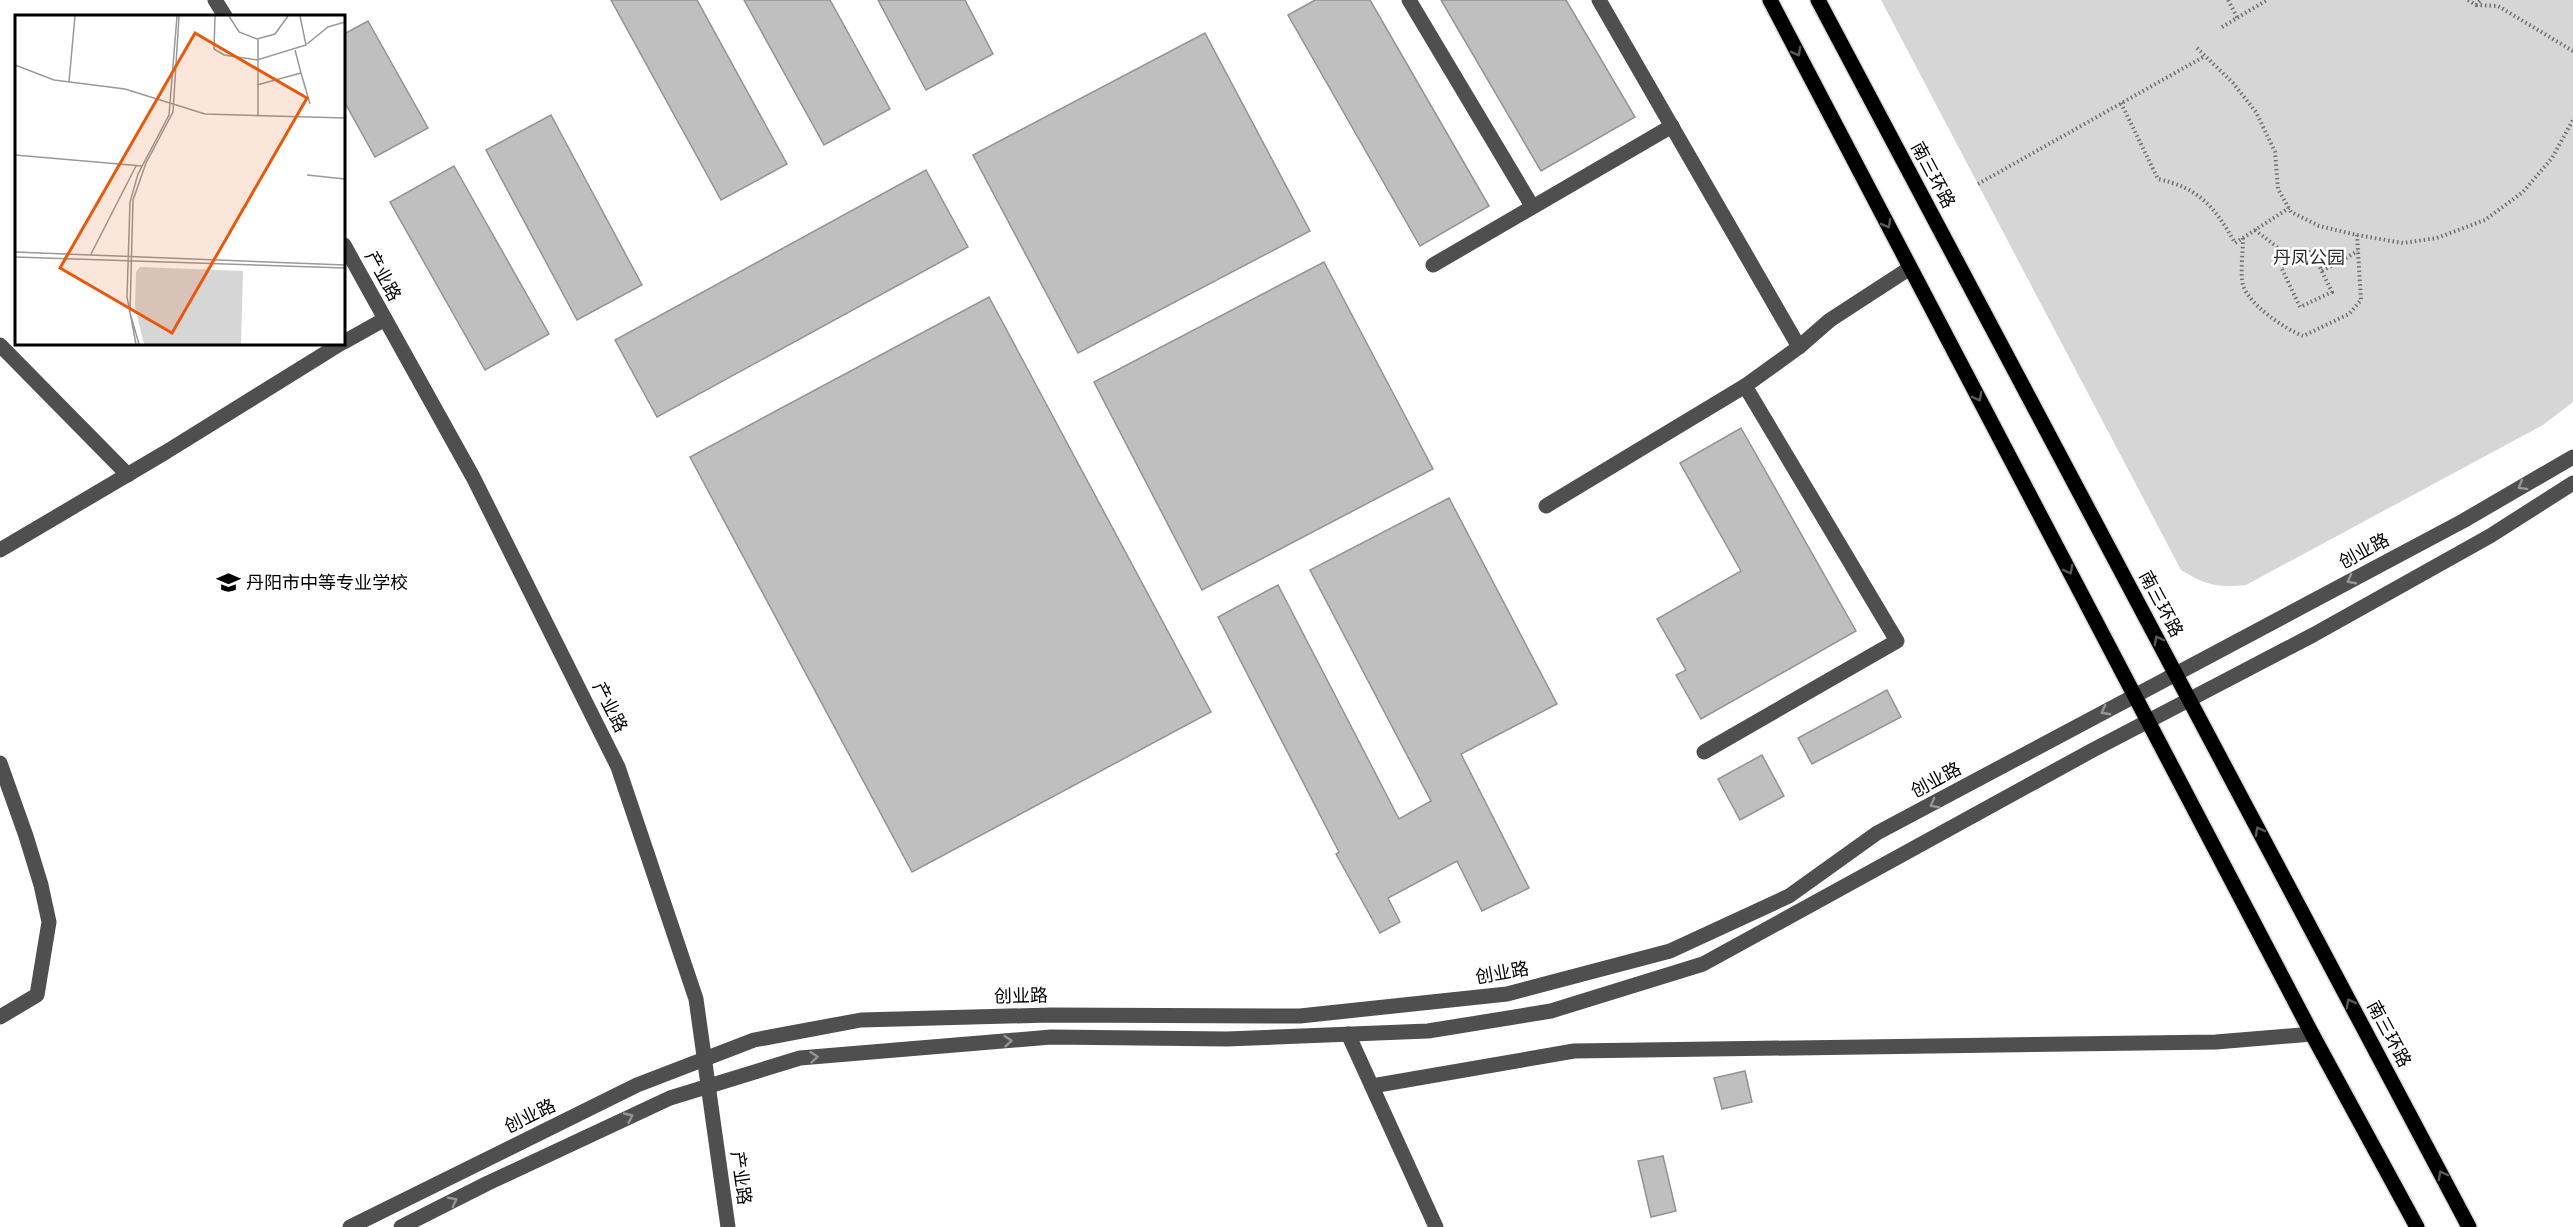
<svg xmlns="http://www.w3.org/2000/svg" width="2573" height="1227" font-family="'Fira Sans Condensed','Noto Sans SC',sans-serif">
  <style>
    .green { fill: #d6d6d6 }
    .building { fill: #bfbfbf; stroke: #939393; stroke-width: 1.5 }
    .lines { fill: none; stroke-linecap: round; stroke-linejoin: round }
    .major-casing { stroke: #dbdbdb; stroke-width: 18 }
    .path { stroke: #717171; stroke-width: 4; stroke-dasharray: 1.5 3; stroke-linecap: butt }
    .minor { stroke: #4f4f4f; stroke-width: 15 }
    .major { stroke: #000; stroke-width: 15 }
    .oneway { stroke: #595959 }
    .oneway2 { stroke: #959595 }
    .labels { text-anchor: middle; stroke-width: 5; stroke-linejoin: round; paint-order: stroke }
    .street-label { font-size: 18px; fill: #000; stroke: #fff }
    .park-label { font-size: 18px; fill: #2d2d2d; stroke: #fff }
    .poi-label { font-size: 18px; fill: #000; stroke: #fff; text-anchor: start }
    .inset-road { fill: none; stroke: #999; stroke-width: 1.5 }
    .view { fill: #e8590c; fill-opacity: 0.15; stroke: #e8590c; stroke-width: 3 }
    .inset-edge { fill: none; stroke: #000; stroke-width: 3 }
  </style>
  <rect width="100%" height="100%" fill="#fff"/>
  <path class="green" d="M1881,0H2573V402L2543,425L2246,585C2217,588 2206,585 2181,570Z"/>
  <g class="building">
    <path d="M611,0H697L787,164L721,200Z"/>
    <path d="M744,0H830L890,109L824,145Z"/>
    <path d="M878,0H965L993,54L926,90Z"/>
    <path d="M1315,0H1370L1489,206L1420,246L1288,15Z"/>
    <path d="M1441,0H1566L1635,117L1541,171Z"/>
    <path d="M368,21L428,128L375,157L344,101V34Z"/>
    <path d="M1205,33L1310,231L1078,353L973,155Z"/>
    <path d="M551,115L642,285L577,320L486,150Z"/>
    <path d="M454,166L549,334L485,370L390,202Z"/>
    <path d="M926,170L968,247L657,417L615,340Z"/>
    <path d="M1324,262L1433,469L1202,590L1094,382Z"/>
    <path d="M989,297L1211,712L912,872L690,457Z"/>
    <path d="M1741,428L1856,631L1701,719L1676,675L1686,670L1657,619L1741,571L1680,463Z"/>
    <path d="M1449,498L1557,704L1461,754L1529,888L1482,911L1457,861L1388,898L1400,922L1380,933L1336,854L1339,852L1218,617L1278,585L1399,819L1431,801L1310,570Z"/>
    <path d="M1887,690L1901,717L1812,764L1798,738Z"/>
    <path d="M1762,755L1784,796L1740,820L1718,779Z"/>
    <path d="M1745,1071L1752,1102L1722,1109L1714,1078Z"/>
    <path d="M1663,1156L1676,1211L1651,1217L1638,1161Z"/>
  </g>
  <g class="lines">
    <defs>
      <g id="major">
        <path d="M1770,0L2312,1034L2417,1227"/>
        <path d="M1818,0L2469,1227"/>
      </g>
    </defs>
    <use href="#major" class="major-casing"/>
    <g class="path">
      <path d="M2228,0L2238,19"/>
      <path d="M2468,0L2476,5L2481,0"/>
      <path d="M2476,5L2498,6L2573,51"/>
      <path d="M2222,27L2267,0"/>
      <path d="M2197,48L2233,83L2256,112L2275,152L2278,189L2291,212L2319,226L2357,235L2403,243L2437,238L2485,220L2523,192L2552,158L2573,120"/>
      <path d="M2121,103L2158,179C2199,188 2215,207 2235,243L2289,208"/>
      <path d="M1978,184L2205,56"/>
      <path d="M2255,230L2294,260"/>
      <path d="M2243,238C2243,251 2240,274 2243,285C2249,305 2285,329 2303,336L2349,314L2361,300L2357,235"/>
      <path d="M2312,251L2332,292L2300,307L2281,267Z"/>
      <path d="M2322,271L2358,251"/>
    </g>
    <g class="minor">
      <path d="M215,0L225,16"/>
      <path d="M1409,0L1532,206"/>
      <path d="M1599,0L1799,347"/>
      <path d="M344,245L473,477L618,767L696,999L728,1227"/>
      <path d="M1433,265L1672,126"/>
      <path d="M344,342L385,319"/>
      <path d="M0,345L128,475"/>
      <path d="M1546,506L1745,386L1799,347L1830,320L1910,268"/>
      <path d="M0,550L166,452L340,344"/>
      <path d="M1704,752L1897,641L1745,386"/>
      <path d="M0,763L26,836L41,885L49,922L37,995L0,1017"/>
      <path d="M1348,1034L1436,1227"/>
      <path d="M1372,1086L1574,1051L2216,1042L2312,1034"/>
      <path d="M350,1227L637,1085L754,1040L861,1020L1051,1015L1300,1016L1507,994L1670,951L1789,896L1877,833L2463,521L2573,457"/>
      <path d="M401,1227L488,1183L670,1098L800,1058L1051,1037L1227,1039L1428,1031L1551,1011L1703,964L2091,751L2313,635L2490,536L2573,483"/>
    </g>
    <use href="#major" class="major"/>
  </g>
  <defs><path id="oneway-chevron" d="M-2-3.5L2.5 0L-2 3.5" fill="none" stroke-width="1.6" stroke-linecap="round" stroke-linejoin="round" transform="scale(1.5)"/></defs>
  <g class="oneway">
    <use href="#oneway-chevron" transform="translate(1797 52) rotate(62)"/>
    <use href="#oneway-chevron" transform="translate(1887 224) rotate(62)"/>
    <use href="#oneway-chevron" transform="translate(1978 397) rotate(62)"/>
    <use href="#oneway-chevron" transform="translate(2069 570) rotate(62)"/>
    <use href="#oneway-chevron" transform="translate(2158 640) rotate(-118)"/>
    <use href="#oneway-chevron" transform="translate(2259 831) rotate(-118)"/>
    <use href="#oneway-chevron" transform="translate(2350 1003) rotate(-118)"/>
    <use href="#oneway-chevron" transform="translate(2442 1175) rotate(-118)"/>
  </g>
  <g class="oneway2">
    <use href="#oneway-chevron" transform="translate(2522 486) rotate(150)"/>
    <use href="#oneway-chevron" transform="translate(2351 580) rotate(152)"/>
    <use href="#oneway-chevron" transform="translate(2105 711) rotate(152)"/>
    <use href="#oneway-chevron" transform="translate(1934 804) rotate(152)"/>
    <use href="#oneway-chevron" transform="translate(1008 1041) rotate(-5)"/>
    <use href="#oneway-chevron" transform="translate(814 1057) rotate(-5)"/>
    <use href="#oneway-chevron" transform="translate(629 1117) rotate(-25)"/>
    <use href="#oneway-chevron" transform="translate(453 1201) rotate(-27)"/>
  </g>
  <defs>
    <symbol id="school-bare" viewBox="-9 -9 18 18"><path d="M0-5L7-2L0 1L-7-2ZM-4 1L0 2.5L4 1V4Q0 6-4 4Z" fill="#000" stroke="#fff" stroke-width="2.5" paint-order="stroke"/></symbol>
  </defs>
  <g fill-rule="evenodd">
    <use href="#school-bare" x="212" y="566" width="33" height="33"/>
  </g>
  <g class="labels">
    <g class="street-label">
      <text transform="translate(1933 175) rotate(62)" y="6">南三环路</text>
      <text transform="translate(383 276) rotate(61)" y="6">产业路</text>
      <text transform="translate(2364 551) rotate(-28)" y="6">创业路</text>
      <text transform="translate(2161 604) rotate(62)" y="6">南三环路</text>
      <text transform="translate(610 707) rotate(63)" y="6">产业路</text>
      <text transform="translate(1936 780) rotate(-28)" y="6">创业路</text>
      <text transform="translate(1502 973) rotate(-10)" y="6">创业路</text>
      <text transform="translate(1021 996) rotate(-1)" y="6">创业路</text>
      <text transform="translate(2389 1034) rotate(62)" y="6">南三环路</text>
      <text transform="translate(530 1116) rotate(-26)" y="6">创业路</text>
      <text transform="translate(741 1178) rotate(82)" y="6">产业路</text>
    </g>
    <g class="park-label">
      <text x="2309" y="264">丹凤公园</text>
    </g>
    <g class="poi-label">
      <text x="246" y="589">丹阳市中等专业学校</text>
    </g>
  </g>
  <g transform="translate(15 15)">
    <rect width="330" height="330" fill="#fff"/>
    <path d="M125,252L228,256L226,329H129L120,292L121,257Z" fill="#d6d6d6"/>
    <path class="inset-road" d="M200,1L199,34L209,40L242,45L291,30L285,1M214,1L224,17L242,24L260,19L273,1M243,24V101M292,29L313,12L330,7M280,35L286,58M0,50L39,65L110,74L190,99L330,103M54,67L60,1M242,70L286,58L295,89M0,140L127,151M292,160L330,164M0,237L330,250M76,239L121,151M0,242L330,253M121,329L112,282L115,187L123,159L154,100L162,1M124,329L115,298L118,185L131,148L158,97L164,1"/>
    <path class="view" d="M180,18L292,83L157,318L45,253Z"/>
    <rect width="330" height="330" class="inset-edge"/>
  </g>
</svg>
